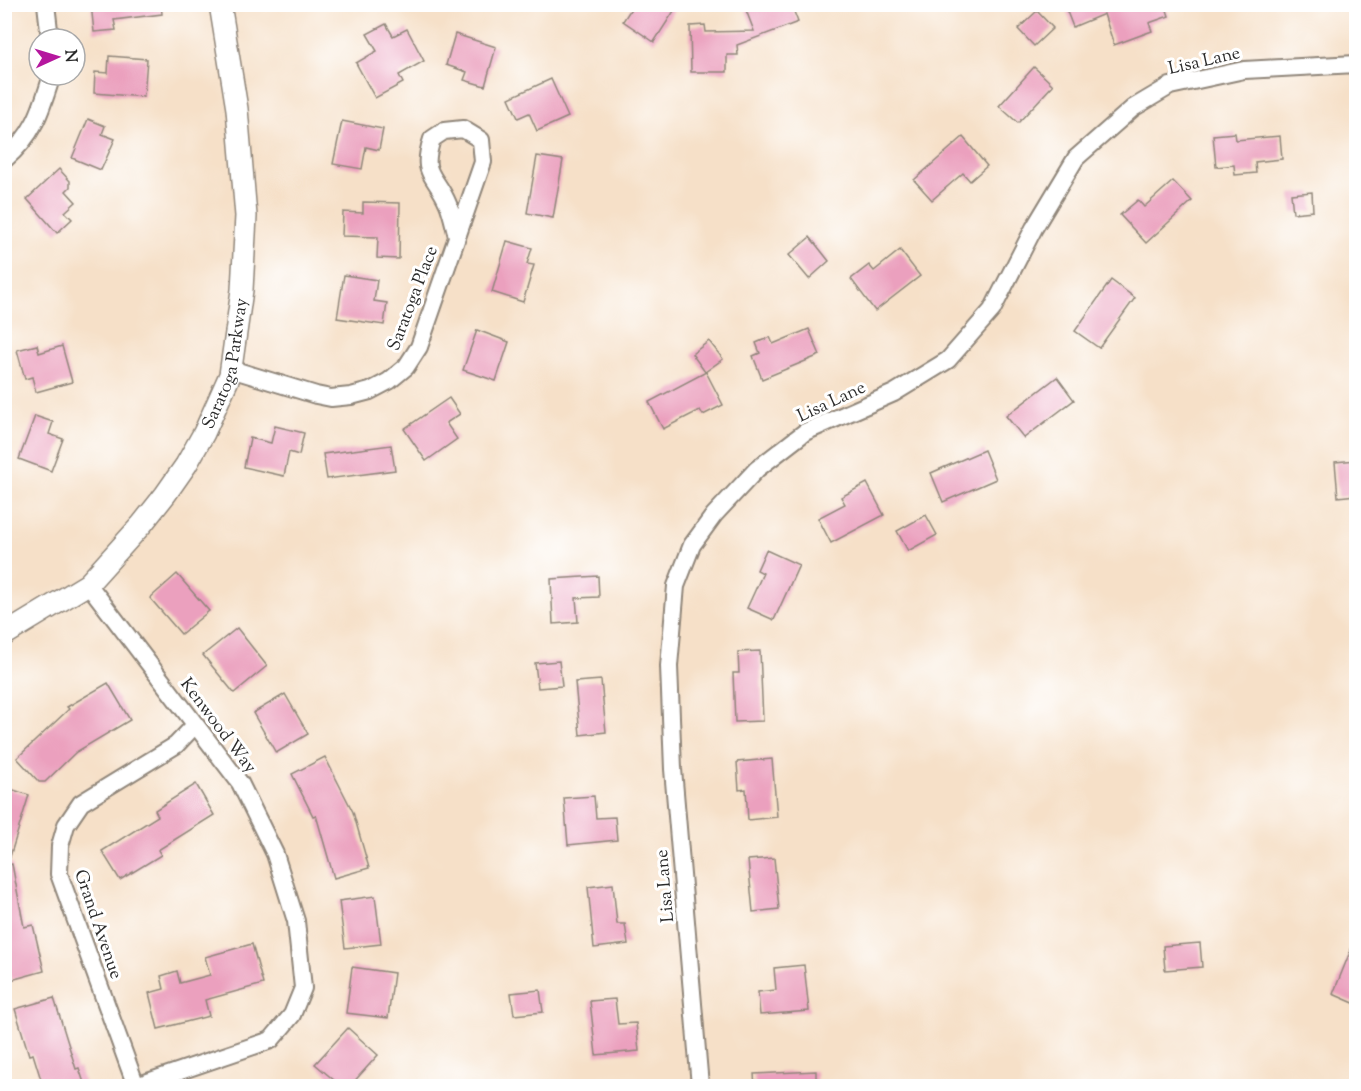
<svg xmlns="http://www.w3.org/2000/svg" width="1361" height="1091" font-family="'Sorts Mill Goudy',serif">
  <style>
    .building { fill: #eba0be }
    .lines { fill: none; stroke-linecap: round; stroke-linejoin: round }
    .minor-casing { stroke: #90867a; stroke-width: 20 }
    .tertiary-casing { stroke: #90867a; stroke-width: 24 }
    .minor { stroke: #fff; stroke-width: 16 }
    .tertiary { stroke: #fff; stroke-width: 21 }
    .labels { text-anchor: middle; stroke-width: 6; stroke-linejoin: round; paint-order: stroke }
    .street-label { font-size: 18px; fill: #2b2b2b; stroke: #fff }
  </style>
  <rect width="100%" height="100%" fill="#fff"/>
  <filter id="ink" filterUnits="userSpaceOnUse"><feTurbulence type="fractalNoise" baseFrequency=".0167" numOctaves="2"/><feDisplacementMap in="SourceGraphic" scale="12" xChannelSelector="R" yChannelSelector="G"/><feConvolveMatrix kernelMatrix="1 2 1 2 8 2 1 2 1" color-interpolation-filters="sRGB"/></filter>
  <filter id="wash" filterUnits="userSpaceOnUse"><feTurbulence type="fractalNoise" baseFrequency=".008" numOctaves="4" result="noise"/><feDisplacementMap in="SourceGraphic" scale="24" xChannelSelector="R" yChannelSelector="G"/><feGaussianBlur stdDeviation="1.35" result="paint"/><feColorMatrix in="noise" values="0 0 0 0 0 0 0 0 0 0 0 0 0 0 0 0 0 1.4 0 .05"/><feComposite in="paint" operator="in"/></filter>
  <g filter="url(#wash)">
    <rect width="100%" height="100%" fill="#f6e0c8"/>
    <g id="blocks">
      <g class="building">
        <path d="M91,4H161L162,14L114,20L116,30L94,32Z"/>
        <path d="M634,4H665L674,11L654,42L623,21Z"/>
        <path d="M758,4H791L798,22L737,45L738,55H727V72H691L690,26L705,25L706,32L754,31L746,10Z"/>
        <path d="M1064,4H1165L1169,16L1149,23L1152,31L1114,45L1104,14L1073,27Z"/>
        <path d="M1037,11L1053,28L1034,46L1018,29Z"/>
        <path d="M386,24L393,36L407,29L424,61L399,75L403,83L375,98L356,63L377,51L367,34Z"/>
        <path d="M455,34L496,47L485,86L464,80L467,72L446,65Z"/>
        <path d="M109,56L147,59L144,97L94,93L95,72L108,73Z"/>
        <path d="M1034,67L1053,85L1018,123L999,106Z"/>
        <path d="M551,79L568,117L537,131L529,113L518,118L509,98Z"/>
        <path d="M88,119L105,126L102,134L115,139L101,170L72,158Z"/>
        <path d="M342,121L383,129L379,150L366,147L362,169L333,164Z"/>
        <path d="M1235,133L1236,140L1280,136L1282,159L1255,162L1256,173L1235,175L1234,165L1216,167L1213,135Z"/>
        <path d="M963,137L987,166L970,181L963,173L932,200L914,180Z"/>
        <path d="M537,156L563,160L553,218L527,213Z"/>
        <path d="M59,169L70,181V187L66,191L76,202L65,212L72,219L57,233L27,199Z"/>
        <path d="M1173,181L1192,201L1146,243L1120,215L1138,200L1144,207Z"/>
        <path d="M1312,192L1313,211L1293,213L1291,194Z"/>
        <path d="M363,202L400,203L399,259L377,258L378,237L342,236L343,212L363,213Z"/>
        <path d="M810,237L829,261L809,279L789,255Z"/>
        <path d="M507,241L532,248L527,264L534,265L523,302L492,292Z"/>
        <path d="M900,250L920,276L875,311L851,279L869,265L874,271Z"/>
        <path d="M344,275L377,280L374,301L387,303L384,325L337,318Z"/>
        <path d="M1111,280L1135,298L1099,348L1075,331Z"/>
        <path d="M809,329L820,355L762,379L753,356L760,353L756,343L770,337L773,344Z"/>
        <path d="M477,330L509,342L496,381L463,370Z"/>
        <path d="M709,341L723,359L705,372L692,354Z"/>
        <path d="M37,345L39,353L62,346L72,382L36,392L32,377L25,379L17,350Z"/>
        <path d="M706,372L723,405L703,415L700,410L663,429L649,402Z"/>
        <path d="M1057,377L1074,400L1024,438L1006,416Z"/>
        <path d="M449,398L460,414L446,423L457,439L426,461L404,429Z"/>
        <path d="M35,416L53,422L49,434L63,439L51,471L19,459Z"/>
        <path d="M275,426L304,433L299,455L289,452L284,476L244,467L250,438L271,443Z"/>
        <path d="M391,445L395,470L327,479L323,454Z"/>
        <path d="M984,450L996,479L943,502L931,473Z"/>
        <path d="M1356,460V495L1338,497L1335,462Z"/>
        <path d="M867,483L884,515L831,543L818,518L845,504L841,497Z"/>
        <path d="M926,515L937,535L908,551L897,531Z"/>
        <path d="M766,550L799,565L774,620L747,608L763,573L757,570Z"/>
        <path d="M177,574L209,611L181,634L150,598Z"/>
        <path d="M598,576L599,597L576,598L578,622L553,624L551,579Z"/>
        <path d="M237,628L267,666L234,693L203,655Z"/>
        <path d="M760,651L763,721L735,722L733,673H739L738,652Z"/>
        <path d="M559,661L562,686L538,688L535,663Z"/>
        <path d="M601,680L606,732L580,735L575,682Z"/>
        <path d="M108,683L130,720L76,752L45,782H39L17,758L69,709L67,707Z"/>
        <path d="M285,694L308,734L276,753L253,713Z"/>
        <path d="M325,757L353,812L369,868L334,878L316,815L313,816L292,774Z"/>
        <path d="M772,759L777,817L748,820L746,789L739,790L737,762Z"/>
        <path d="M196,784L214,815L158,850L161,855L120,880L102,851L158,816L155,810Z"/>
        <path d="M4,787L29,795L8,863L4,862Z"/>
        <path d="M594,796L596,818L615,817L617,840L568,845L564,798Z"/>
        <path d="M774,858L779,909L753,912L748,860Z"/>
        <path d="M12,864L24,927L33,925L44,971L11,980L4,956V865Z"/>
        <path d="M613,884L617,924H625L628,944L594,948L588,887Z"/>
        <path d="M375,896L381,944L345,948L339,901Z"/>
        <path d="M1356,937V1004L1333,994Z"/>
        <path d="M1200,943L1202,967L1165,970L1163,946Z"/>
        <path d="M252,944L263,984L205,1000L209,1016L158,1029L149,993L164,989L161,976L177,971L180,983L210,975L205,957Z"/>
        <path d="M804,965L809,1011L760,1015L758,992L776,990L774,968Z"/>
        <path d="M352,967L394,973L388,1018L346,1013Z"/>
        <path d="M540,990L543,1012L514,1015L511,993Z"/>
        <path d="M54,998L76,1069L79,1068L85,1086H43L33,1054L29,1055L15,1009Z"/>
        <path d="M615,999L618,1024L636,1023L639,1051L596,1055L590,1001Z"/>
        <path d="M348,1028L378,1055L350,1086H341L315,1064Z"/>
        <path d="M816,1071V1086H755L754,1074Z"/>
      </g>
    </g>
  </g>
  <g filter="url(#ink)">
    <use href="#blocks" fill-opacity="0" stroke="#90867a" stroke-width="1.5"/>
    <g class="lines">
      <defs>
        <g id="minor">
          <path d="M46,4L50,39"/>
          <path d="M4,160C34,135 41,111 52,75"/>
          <path d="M231,369L316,395L331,398L351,396L370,391L389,381L406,367L419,347L483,162L481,140L463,129L444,131L432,139C420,176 435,173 448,204C452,214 454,225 457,236"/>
          <path d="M88,584L240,783L275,854L296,921L303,988L292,1015L271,1040L136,1086"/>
          <path d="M136,1086L59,874L60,846L66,825L81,803L176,745L195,725"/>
          <path d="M700,1086L673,769L669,666L676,586L692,545L714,515L757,469L805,432L894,393L948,360L992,310L1034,228L1076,158L1133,108L1170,86L1244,70L1356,64"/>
        </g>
        <g id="tertiary">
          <path id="s1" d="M4,635L88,584L142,524L165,495L186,465L204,433L230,375L242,290L246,216L237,109L220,4"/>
        </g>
      </defs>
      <use href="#minor" class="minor-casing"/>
      <use href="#tertiary" class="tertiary-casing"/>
      <use href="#minor" class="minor"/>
      <use href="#tertiary" class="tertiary"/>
    </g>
  </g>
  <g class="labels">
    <g class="street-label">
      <text transform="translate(1204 60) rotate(-13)" y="6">Lisa Lane</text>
      <text transform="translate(412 298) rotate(-69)" y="6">Saratoga Place</text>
      <text dy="6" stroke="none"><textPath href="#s1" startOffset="363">Saratoga Parkway</textPath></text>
      <text transform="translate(831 401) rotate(-25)" y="6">Lisa Lane</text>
      <text transform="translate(219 725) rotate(53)" y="6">Kenwood Way</text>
      <text transform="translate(664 886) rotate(-95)" y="6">Lisa Lane</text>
      <text transform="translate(99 924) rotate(71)" y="6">Grand Avenue</text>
    </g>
  </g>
  <rect width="1361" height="1091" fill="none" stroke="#fff" stroke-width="24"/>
  <g transform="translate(57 57) rotate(86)"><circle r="28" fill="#ffffff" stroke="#aaaaaa" stroke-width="1.5"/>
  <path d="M0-4.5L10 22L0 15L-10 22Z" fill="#b5179e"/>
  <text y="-9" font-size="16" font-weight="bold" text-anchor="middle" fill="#2b2b2b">N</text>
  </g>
</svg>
